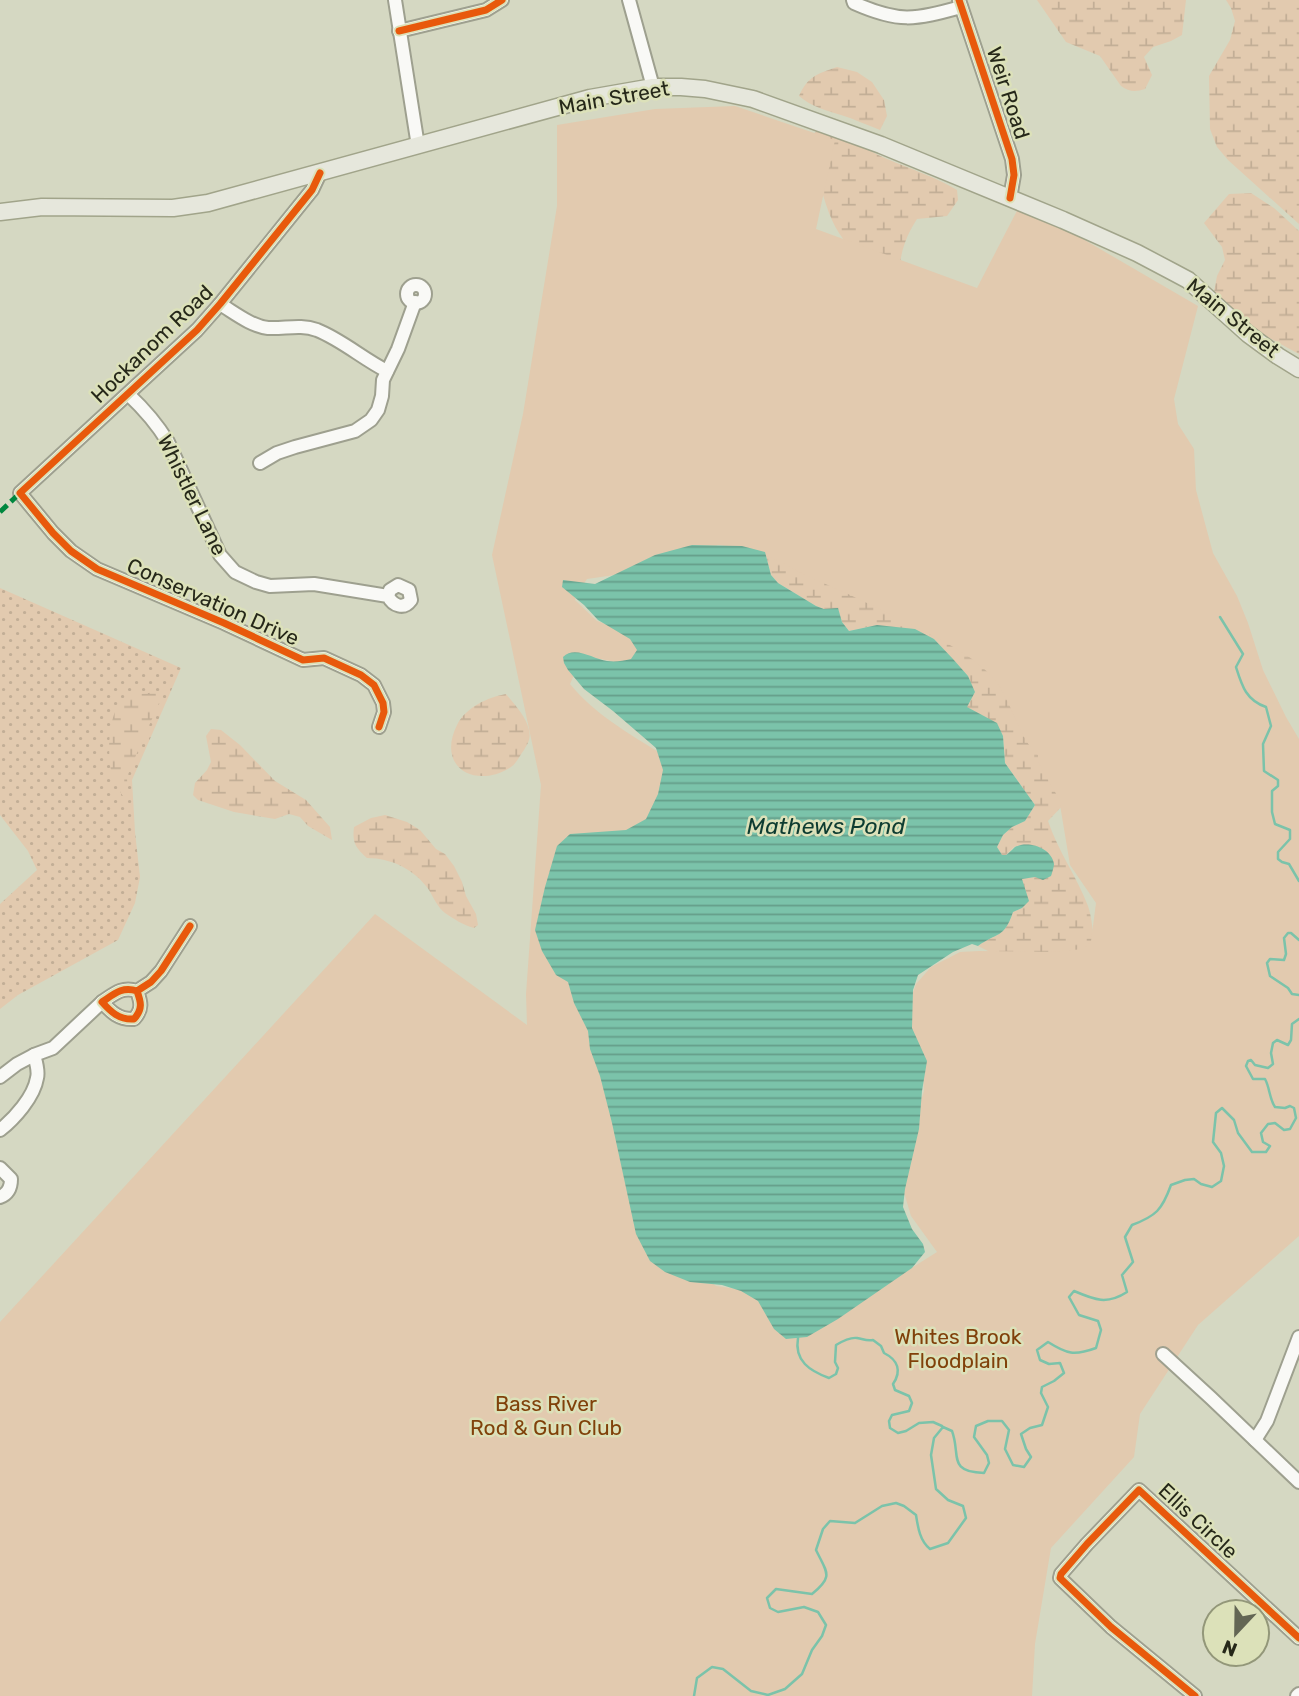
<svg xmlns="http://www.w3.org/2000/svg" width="1299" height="1696" font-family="Rubik,sans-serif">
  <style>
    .grass { fill: url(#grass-dots) }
    .wetland { fill: url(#wetland-marsh) }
    .green { fill: #e2caaf; fill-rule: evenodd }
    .water { fill: url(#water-rules) }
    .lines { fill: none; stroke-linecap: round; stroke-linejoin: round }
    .stream { stroke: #7bc3aa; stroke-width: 2.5 }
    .minor-casing { stroke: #9ea08f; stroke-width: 16 }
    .major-casing { stroke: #a1a48a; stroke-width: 19 }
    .minor { stroke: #f9f9f6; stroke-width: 12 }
    .major { stroke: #e6e7dc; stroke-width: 16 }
    .quiet { stroke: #00873e; stroke-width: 5; stroke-dasharray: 10 5; stroke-linecap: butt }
    .cycleway-casing { stroke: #dce1b9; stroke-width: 11 }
    .cycleway { stroke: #e8590c; stroke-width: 7 }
    .labels { text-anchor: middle; stroke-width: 5; stroke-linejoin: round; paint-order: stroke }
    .street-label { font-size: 21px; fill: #262819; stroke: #dce1b9 }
    .park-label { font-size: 21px; fill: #80410a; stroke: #dce1b9 }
    .water-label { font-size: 23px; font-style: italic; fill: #0d3c31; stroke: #dce1b9 }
  </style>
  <defs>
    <pattern id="grass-dots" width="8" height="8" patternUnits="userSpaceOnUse" patternTransform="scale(1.75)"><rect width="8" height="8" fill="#e2caaf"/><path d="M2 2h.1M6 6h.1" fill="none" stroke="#c2ae96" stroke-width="1.8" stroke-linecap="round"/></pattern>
    <pattern id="wetland-marsh" width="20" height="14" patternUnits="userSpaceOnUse" patternTransform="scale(1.75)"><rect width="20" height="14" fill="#e2caaf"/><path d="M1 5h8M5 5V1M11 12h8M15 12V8" fill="none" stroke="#c2ae96"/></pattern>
    <pattern id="water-rules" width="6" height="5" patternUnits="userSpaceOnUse" patternTransform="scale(1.75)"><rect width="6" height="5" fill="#7bc3aa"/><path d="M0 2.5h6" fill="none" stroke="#659e8a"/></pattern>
  </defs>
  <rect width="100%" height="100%" fill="#d5d8c2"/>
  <path class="grass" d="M0,588L181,668L132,780L135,832L140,877L135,903L118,940L18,995L0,1009V904L37,870L28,851L0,815Z"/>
  <g class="wetland">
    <path d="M1037,0H1186L1182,35L1171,41L1153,47L1144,57L1152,75L1145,89C1136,92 1129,92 1121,86L1100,56L1066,42Z"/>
    <path d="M1226,0H1299V224L1228,160L1217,147L1210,129L1209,76L1230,40L1235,21L1231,8Z"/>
    <path d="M837,67L857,72L872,82L884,100L887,116L880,130C867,125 854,119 841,115C825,110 812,107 799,96C808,76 817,74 837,67Z"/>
    <path d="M817,130C842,133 864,149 887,159C911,169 935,177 957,190L958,200L947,216L917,219C908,233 902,247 900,264C889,261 862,255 853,249C825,227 817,170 811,138Z"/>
    <path d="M1251,193L1274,208L1299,231V354L1262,334L1221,300L1214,292L1217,276L1225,260L1222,247L1204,223L1229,194Z"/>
    <path d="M765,552L994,639L1066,802L1048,821C1058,851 1077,877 1088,906C1092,918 1093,932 1094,945L1087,952L996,955L978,946C997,932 1005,938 1013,912L1022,908L1026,892L1021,879L1035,877L1024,844L1014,847L1006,855H1002L997,847L1003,835L1012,827L1025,821L1035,805L1005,763L1003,736L997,724L966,707L971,700L968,676L934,639L892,627L877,625L849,631L842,622L838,609H824L816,606L778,583L771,575Z"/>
    <path d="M155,692L160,693L159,703L130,769L127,778L128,798L125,799C118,790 111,775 110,764C108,748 109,711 123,700C132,694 144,694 155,692Z"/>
    <path d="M506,694C515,705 526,716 529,730C531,739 528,743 524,750C520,755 516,764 511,767C475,790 436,767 457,725C465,708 488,697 506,694Z"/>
    <path d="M211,729L221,730L240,745L275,781L306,800L330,827L332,840L308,826L300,817L289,814L275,819L234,812L198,800L193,795L195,783L207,770L211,762L206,736Z"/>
    <path d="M385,815L407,822L420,830L436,849L445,854L454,866L462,882L466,896L476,914L478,925L474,928C463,925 454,919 445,913C438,908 433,897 429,890C415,870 392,858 367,858C356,848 352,843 354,827L371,818Z"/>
  </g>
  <path class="green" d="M735,106L835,140L816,229L977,288L1021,203L1198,306L1174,399L1178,424L1194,449L1196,490L1213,553L1237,596L1248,623L1263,670L1286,717L1299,739V1236L1198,1325L1140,1414L1134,1457L1051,1548L1035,1644L1032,1696H0V1322L375,914L527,1025L526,994L541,785L492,555L523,414L557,206V125L655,109ZM718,545C745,549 774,555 797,571C841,591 885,610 927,633C949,644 977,659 993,678C1013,701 1016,735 1038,755V762L1059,799L1070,865L1096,903L1091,941L1084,949L1048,952L979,951L960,952L931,967L916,984L910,1001L913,1039L923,1076L924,1091L904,1155L903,1189L911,1216L937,1252L805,1335L758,1292L716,1286L681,1256L576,999L569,979L672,794L662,754C631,735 593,713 570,684L579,664L601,659L630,665L660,632L615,627L597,621L575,600L576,595L587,579L642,571L689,559Z"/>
  <path class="water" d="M692,545L742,546L765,552L771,575L778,583L816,606L824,609L838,608L842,622L849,631L877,625L915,629L934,639L953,659L968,676L975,692L967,707L997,723L1003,736L1005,763L1035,805L1025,821L1012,827L1003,835L997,847L1002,855H1006C1008,854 1014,848 1015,847C1028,840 1052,848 1054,864C1054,866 1052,874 1051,876L1043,880L1035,877L1022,879L1029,901L1022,908L1013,912C1004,939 997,932 978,946L972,944L953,952L918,975L913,990L912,1028L927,1061L922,1091L919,1129L905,1189L903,1207L912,1229L923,1244L925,1252L912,1268L838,1319L807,1337L786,1339L774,1329L758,1301L741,1291L722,1285L690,1282L665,1272L650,1261L636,1234L612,1123L600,1076L590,1049L588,1031L574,1003L568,982L556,975L542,951L535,930L545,887L557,846L570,834L626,830L646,819L658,794L663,770L656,748L613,711L584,689L568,670L564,663L563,657C575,645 593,659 607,661C615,662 623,661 631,659L637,650L630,639L598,620L584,605L562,587L563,580L595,584L655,555Z"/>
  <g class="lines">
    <g class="stream">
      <path d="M1220,617L1243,654L1236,667C1242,686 1246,700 1266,707L1271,726L1263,744L1264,771L1278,780V786L1272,791V812L1275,824L1290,830V839L1278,852V859L1282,862L1289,864L1299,881"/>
      <path d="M1299,940L1291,933H1288L1284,938L1286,954L1284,960L1270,959L1267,963L1270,976L1288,988L1292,994L1299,995"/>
      <path d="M798,1338C794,1361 810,1371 829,1378L836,1374L838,1368L835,1362L836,1345C841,1342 850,1337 857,1338C864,1339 865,1341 873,1340L881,1346L884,1353C898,1360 902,1371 893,1384L895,1390L909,1396L912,1403L909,1411L892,1415L889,1421L890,1428L898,1433L906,1431L919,1423L933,1422L942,1426"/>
      <path d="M694,1696L697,1678L712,1667L723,1669L751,1691L768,1695L785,1689L802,1674L812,1650L822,1636L826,1625L818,1612L804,1607L778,1612L770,1608L767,1598L776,1589L812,1594C834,1576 827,1573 816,1550L823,1529L830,1521L855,1523L882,1506L896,1503L904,1506L916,1515C918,1528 920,1541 930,1549L948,1543L966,1518L963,1506L948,1500L936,1489L931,1455L934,1438L943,1427L952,1431C961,1455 947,1472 984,1473L989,1463L987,1455L974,1437L976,1426L988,1421H1002L1009,1430L1005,1449L1013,1465L1024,1467L1031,1457L1026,1449L1021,1434L1030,1428L1042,1425L1048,1407L1041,1393L1042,1387L1054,1381L1064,1373L1060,1363L1049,1364L1040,1360L1037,1350L1048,1342C1067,1354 1074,1356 1096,1348L1101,1330L1098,1321L1079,1315L1069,1297L1074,1291C1095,1300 1107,1305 1127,1292L1122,1275L1133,1262L1125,1237L1132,1225C1156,1216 1162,1210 1171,1185L1185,1180L1194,1179L1201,1184L1212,1187L1221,1181L1224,1166L1221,1153L1213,1142L1216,1113L1222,1108L1234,1120L1238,1133L1252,1152H1266L1270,1146L1263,1142L1261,1133L1268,1124L1275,1123L1284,1130L1290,1129L1296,1118L1294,1108L1290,1106L1285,1108L1275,1107C1269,1098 1270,1088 1265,1079H1253L1246,1066L1248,1061L1251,1060L1255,1065L1268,1068L1273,1064L1271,1053L1273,1043L1277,1040L1288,1045L1291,1040L1292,1024L1299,1019"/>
    </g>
    <defs>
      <g id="minor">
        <path d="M395,0L418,146"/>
        <path d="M629,0L653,87"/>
        <path d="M853,0L854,3C899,23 914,20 961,7"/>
        <path d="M959,0L1012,159L1014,175L1010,198"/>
        <path d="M399,31L486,10L502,0"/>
        <path d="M320,173L312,190L220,304L197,330L20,493L53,533L71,551L97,569L224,623L303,660L324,658L361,675L374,685L383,703L384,712L379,727"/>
        <circle cx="416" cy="294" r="9"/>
        <path d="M220,304C235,313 251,326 268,328C285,329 300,324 317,330C342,340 363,359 387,371"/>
        <path d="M128,394C144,409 157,424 168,442L220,555L235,572L256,582L270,586L314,584L388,596C393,606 404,610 411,600L409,590L398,585L390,590L388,596"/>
        <path d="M260,463L277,453L295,447L355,431L371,420L378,410L382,396L383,380L398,349L415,302"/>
        <path d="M137,991C141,1002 143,1009 134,1019C119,1020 111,1012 102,1002C114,994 122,986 137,991L151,982L161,971L190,926"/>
        <path d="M0,1077L17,1064L34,1055"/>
        <path d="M0,1130C14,1119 34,1097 37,1078C39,1071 36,1062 34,1055L53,1048L102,1002"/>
        <path d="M0,1168L11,1179C11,1187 8,1194 0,1197"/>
        <path d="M1163,1354L1211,1398L1299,1482"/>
        <path d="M1255,1440L1267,1421L1299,1337"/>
        <path d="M1195,1696L1111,1627L1060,1578L1061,1574L1087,1544L1139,1490L1299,1638"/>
        <path d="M1297,1696L1299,1694"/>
      </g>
      <path id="major" d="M0,212L42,207L173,208L208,203L590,98L653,87H681L705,89L753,99L881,145L1063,220L1137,253L1173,272L1188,280L1248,334L1278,356L1299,369"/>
    </defs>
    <use href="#minor" class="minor-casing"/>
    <use href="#major" class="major-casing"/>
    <use href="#minor" class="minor"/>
    <use href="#major" class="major"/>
    <path class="quiet" d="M0,512L20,493"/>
    <defs>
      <g id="cycleway">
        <path d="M959,0L1012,159L1014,175L1010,198"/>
        <path d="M399,31L486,10L502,0"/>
        <path d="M320,173L312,190L220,304L197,330L20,493L53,533L71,551L97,569L224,623L303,660L324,658L361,675L374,685L383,703L384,712L379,727"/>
        <path d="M137,991C141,1002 143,1009 134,1019C119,1020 111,1012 102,1002C114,994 122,986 137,991L151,982L161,971L190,926"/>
        <path d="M1195,1696L1111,1627L1060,1578L1061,1574L1087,1544L1139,1490L1299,1638"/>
      </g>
    </defs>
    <use href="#cycleway" class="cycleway-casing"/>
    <use href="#cycleway" class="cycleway"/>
  </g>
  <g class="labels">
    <g class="street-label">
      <text transform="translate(1008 93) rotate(72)" y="7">Weir Road</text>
      <text transform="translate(614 98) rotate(-10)" y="7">Main Street</text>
      <text transform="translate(1233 318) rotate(39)" y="7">Main Street</text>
      <text transform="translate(152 344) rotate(-44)" y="7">Hockanom Road</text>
      <text transform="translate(192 495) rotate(64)" y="7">Whistler Lane</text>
      <text transform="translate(213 602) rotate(24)" y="7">Conservation Drive</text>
      <text transform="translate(1198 1521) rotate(43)" y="7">Ellis Circle</text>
    </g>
    <g class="park-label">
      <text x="958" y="1344">Whites Brook<tspan x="958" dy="24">Floodplain</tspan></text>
      <text x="546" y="1411">Bass River<tspan x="546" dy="24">Rod &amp; Gun Club</tspan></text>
    </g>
    <g class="water-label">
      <text x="826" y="834">Mathews Pond</text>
    </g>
  </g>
  <g transform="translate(1236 1633) rotate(202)"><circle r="33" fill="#dce1b9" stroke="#939779" stroke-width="2"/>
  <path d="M0-5L12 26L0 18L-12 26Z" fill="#636654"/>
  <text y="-10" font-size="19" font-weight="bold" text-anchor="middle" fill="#262819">N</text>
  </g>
</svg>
